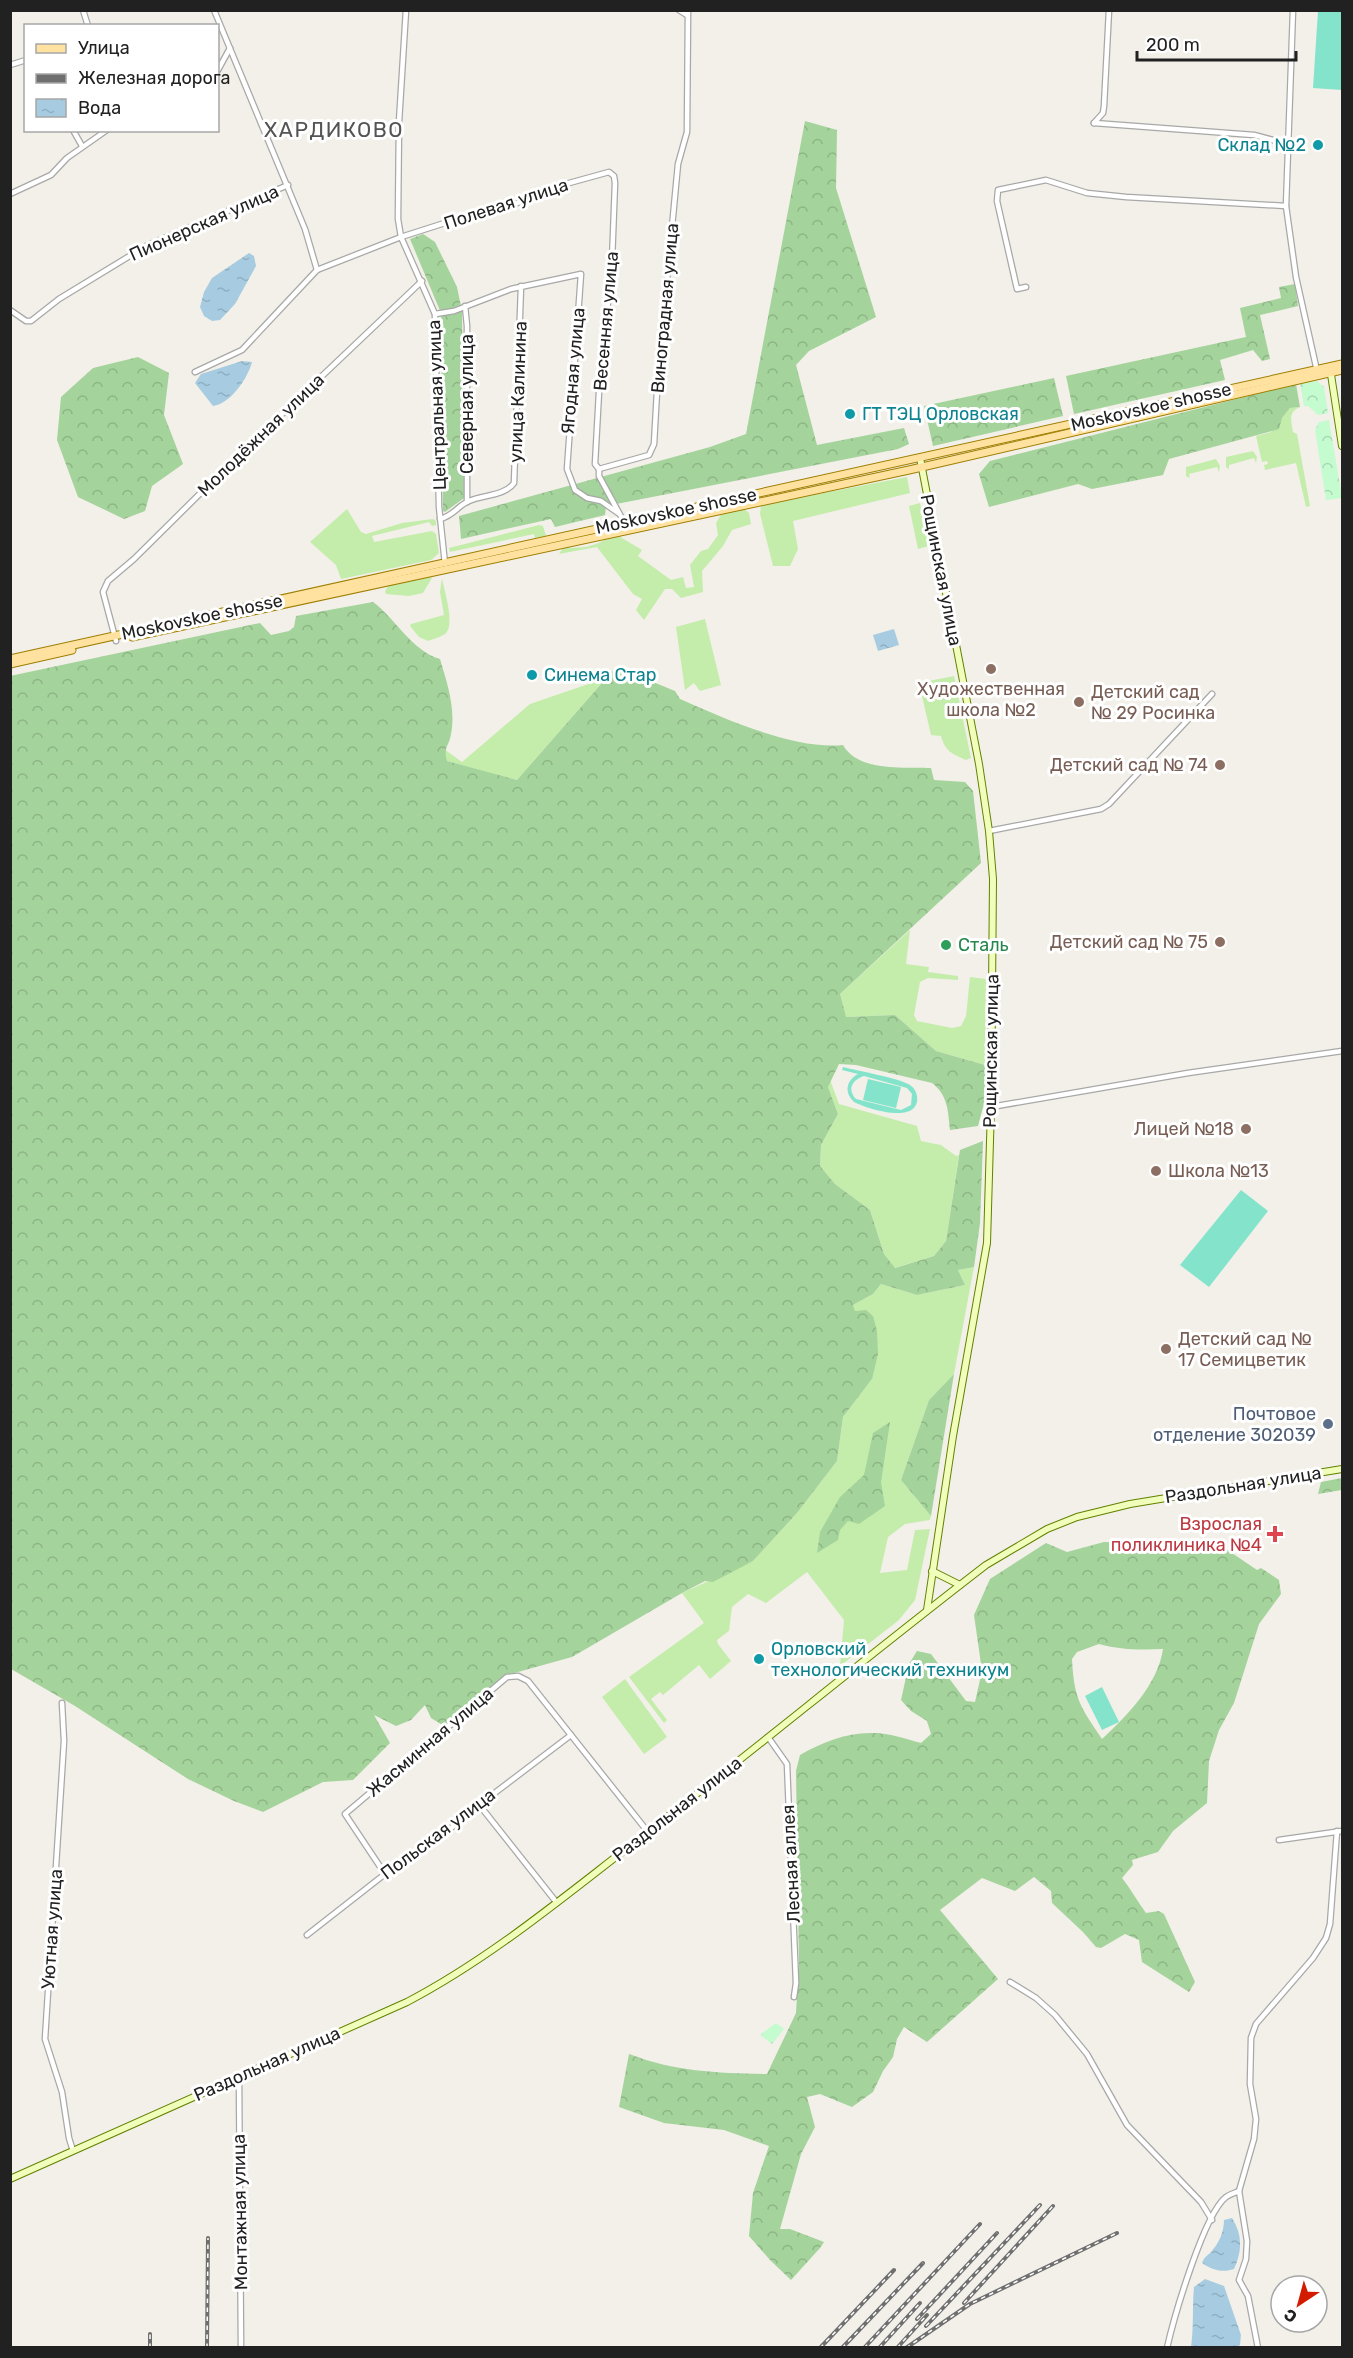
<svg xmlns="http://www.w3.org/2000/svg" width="1353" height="2358" font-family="Rubik,sans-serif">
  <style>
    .grass { fill: #c4edac }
    .forest { fill: url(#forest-crowns); fill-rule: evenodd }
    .park { fill: url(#park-crowns) }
    .pitch { fill: #83e4cb; fill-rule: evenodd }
    .water { fill: url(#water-ripples) }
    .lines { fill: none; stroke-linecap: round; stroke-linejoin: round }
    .street-casing { stroke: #a8a8a8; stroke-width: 7 }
    .secondary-casing { stroke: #628100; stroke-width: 8 }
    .primary-casing { stroke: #9f7e00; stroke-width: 9 }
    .street { stroke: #fff; stroke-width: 4.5 }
    .secondary { stroke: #f1fdbb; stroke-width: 6 }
    .primary { stroke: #ffe2a0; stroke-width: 7 }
    .rail-casing { stroke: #6f6f6f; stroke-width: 4 }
    .rail { stroke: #fff; stroke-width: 1.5; stroke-dasharray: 4.5; stroke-linecap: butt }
    .culture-dot { fill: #0f9aa8; stroke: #fff; stroke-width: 2 }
    .education-dot { fill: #8d6e63; stroke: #fff; stroke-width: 2 }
    .leisure-dot { fill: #2e9e5b; stroke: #fff; stroke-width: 2 }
    .service-dot { fill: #5c6f8a; stroke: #fff; stroke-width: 2 }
    .health-dot { fill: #e0444e; stroke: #fff; stroke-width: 2 }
    .labels { text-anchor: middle; stroke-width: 6; stroke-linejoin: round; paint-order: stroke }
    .culture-label { font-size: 18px; fill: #0d838f; stroke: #fff; text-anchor: start }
    .street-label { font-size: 18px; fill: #212121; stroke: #fff }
    .education-label { font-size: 18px; fill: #785e54; stroke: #fff; text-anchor: start }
    .leisure-label { font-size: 18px; fill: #27864d; stroke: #fff; text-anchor: start }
    .service-label { font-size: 18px; fill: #4e5e75; stroke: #fff; text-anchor: end }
    .health-label { font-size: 18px; fill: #be3a42; stroke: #fff; text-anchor: end }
    .quarter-label { font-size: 21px; letter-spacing: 1.5px; fill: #545454; stroke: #fff }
  </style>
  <defs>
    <pattern id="forest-crowns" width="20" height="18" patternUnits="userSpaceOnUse" patternTransform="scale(1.5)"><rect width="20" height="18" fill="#a4d39b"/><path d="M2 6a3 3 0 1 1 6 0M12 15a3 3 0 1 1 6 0" fill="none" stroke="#8db585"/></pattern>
    <pattern id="park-crowns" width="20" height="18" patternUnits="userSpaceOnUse" patternTransform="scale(1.5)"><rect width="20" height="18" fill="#c4fcd0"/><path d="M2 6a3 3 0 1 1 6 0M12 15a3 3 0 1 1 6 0" fill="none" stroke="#a8d8b2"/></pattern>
    <pattern id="water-ripples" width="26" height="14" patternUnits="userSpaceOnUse" patternTransform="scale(1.5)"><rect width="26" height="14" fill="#a7cce1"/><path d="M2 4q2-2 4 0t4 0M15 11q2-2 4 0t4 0" fill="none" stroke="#8fafc1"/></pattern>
  </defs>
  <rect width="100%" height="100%" fill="#f2f0e8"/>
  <g class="grass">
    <path d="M1300,407C1288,412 1291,420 1293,432L1297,434L1310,506L1306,507L1296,463L1265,470L1264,465L1268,464L1267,461L1262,462L1256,436L1271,432L1290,408Z"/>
    <path d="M1253,451L1257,457L1256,463L1254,458L1229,465V469L1226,467V457Z"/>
    <path d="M1216,459L1220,466L1219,472L1217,467L1189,474L1190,478L1186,476V467Z"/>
    <path d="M907,477L910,493L793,521L798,549L790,566H773L760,514L761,505Z"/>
    <path d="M920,503L929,546L918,549L909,506Z"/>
    <path d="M347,509L361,532L366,534L402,523L433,519L436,521V525L432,526L429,522L372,536L374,542L432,531L436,534L439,553L431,560L341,579L336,565L310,542Z"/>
    <path d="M744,509L749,513L751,524L732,530L723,546L702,571L703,592L681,598L672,589H665L644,620L636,610L642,599L633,594L597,547L559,554L563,548C573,547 583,549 593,545C601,543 608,537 617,535L642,550L638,556L671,580L683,577L686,588L694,587L690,565L701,551L708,549L718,535L716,523L722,513Z"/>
    <path d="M539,525L543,526L546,536L535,538L534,534L450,552L449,548Z"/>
    <path d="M429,576L432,578L423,593L409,596L386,594L385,591L389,585Z"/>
    <path d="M442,578C444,590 456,626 445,634C441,637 433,639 428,641L419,637L410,626L411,624L444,615L440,592Z"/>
    <path d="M705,619L721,685L700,691L694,683L685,690L676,627Z"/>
    <path d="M954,676L971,758L966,760C952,754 945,751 941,736L931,735L919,683Z"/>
    <path d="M603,679V682L517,780L446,761L444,749L462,762L530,704Z"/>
    <path d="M910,930L906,964L929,967L928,972L958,976V980L928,978L920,982L914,1015L917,1021L952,1028L961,1026L966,1016L970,977L986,979L985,1065L936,1051L895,1015L845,1017L840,994Z"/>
    <path d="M830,1080L839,1104L917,1126L921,1141L941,1145L956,1156L959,1155L946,1241L934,1256L894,1268L884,1254L870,1210L835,1184L820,1166L821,1145L838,1114L828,1087Z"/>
    <path d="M974,1267L954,1374L929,1400L901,1480L931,1516L930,1520L905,1524L888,1537L880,1573L907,1570L915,1530L930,1529L915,1600L899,1620L840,1666L844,1620L807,1572L766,1603L748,1594L732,1607L729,1631L717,1640L718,1644L731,1661L710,1679L699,1665L663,1695L660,1692L651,1699L667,1720L664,1723L629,1677L704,1623L682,1593L753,1561L797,1513L837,1461L843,1417L872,1379L853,1305L873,1294L881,1284L917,1295L965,1285L958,1270Z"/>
    <path d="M625,1679L667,1737L644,1754L602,1697Z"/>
  </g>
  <g class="forest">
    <path d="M805,121L837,130L836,188L876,317L809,351L796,365L817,445L904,428L909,444L898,449L606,506L605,515L555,527L551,519L461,539L459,516L710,447L746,434Z"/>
    <path d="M423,234L435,242L457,287L462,311L464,498L445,512L443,511L441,313L410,239Z"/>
    <path d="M1295,284L1298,306L1260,315L1270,359L1262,361L1253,350L1220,360L1225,380L1074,414L1066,376L1246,337L1240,308L1281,298L1279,287Z"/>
    <path d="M138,357L169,373L164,415L183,464L152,486L145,511L124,519L78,497L57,440L61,397L93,368Z"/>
    <path d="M1054,378L1063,416L933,446L924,406Z"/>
    <path d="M1296,384L1300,407L1290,408L1282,418L1279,429L1169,459L1163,475L1092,489L1078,484L989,507L979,474L990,461Z"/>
    <path d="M373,602C396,619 412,651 440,659C447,683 456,708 451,734C449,747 443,746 447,761L517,780L616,667L675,691L680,699C725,719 795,750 843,745C858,772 904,767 931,768L934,780L965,782L973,791L981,863L840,994L846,1017L895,1015L936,1051L985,1065L986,1096L978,1126L950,1130C948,1111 948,1095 932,1083L856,1065L839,1064L828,1087L838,1114L821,1145L820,1166L835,1184L870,1210L884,1254L895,1268L934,1256L946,1241L960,1150L983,1141L980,1223L974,1267L958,1270L965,1285L917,1295L881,1284L873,1294L853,1305L855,1311L866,1310L873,1316L877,1331L878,1354L872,1379L843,1417L837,1461L797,1513L753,1561L713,1582L705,1581L682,1593L572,1657L507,1675L444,1726L431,1718L425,1705L411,1720L396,1726L374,1715L390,1743L353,1780L323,1782L263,1812L234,1801L188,1779L75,1706L11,1669L10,676L260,623L271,635L289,631L294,627L296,616Z"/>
    <path d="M954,1374L931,1516L901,1480L929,1400Z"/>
    <path d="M890,1422L881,1482L885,1506L859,1524L848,1521L840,1530L838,1540L817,1553L820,1532L840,1497L864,1475L873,1433Z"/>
    <path d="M1342,1478V1490L1318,1494L1321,1482Z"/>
    <path d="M1104,1542L1223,1547L1257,1570L1261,1568L1279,1580L1281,1594L1259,1624L1234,1703L1219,1730L1209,1761L1207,1803L1173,1831L1158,1852L1132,1860L1133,1865L1122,1878C1131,1889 1137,1901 1146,1913L1159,1911L1164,1914L1195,1982L1189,1992L1142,1962L1139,1940L1125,1934L1101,1948L1096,1947L1083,1932L1052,1903L1051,1891L1034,1877L1015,1891L982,1878L940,1910L998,1979L927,2042L904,2027L897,2039L893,2057L883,2071L873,2092L852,2107L820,2094L807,2097L815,2127L801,2154L780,2229H790L824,2242L820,2248L791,2280L770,2260L749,2236L753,2193L769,2146L724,2130L664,2123L619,2107L629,2054C676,2072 717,2073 767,2074L796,2013L799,1964L796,1771L800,1755C822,1742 848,1732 873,1733C889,1733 906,1739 921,1743L931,1734L927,1721L911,1711L901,1700L909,1664L917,1651L931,1654L966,1701L975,1702L982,1671L974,1615L990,1579L1046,1543L1067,1552ZM1099,1644C1121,1650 1140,1650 1163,1649C1158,1684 1128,1715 1102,1739C1080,1706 1074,1699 1072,1659L1077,1652Z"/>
  </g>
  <g class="park">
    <path d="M1317,381L1324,387L1328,413L1318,415L1308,406H1304L1300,383Z"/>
    <path d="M1329,420L1342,498L1326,500L1315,430L1319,422Z"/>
    <path d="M776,2023L784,2029L772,2044L760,2035Z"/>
  </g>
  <g class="pitch">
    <path d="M1318,11H1342V90L1313,88Z"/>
    <path d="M843,1067C858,1071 899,1078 910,1085C916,1089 918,1096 917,1102C912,1123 868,1109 854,1102C844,1092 846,1081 858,1074L842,1070ZM864,1076L907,1088L912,1094L911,1105L901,1110L856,1099C847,1089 852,1080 864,1076Z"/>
    <path d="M868,1079L901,1087L896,1108L863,1100Z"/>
    <path d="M1241,1190L1268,1211L1209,1287L1180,1265Z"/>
    <path d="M1102,1687L1119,1722L1102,1730L1085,1696Z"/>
  </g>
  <g class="water">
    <path d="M249,253L254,256L256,266L235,304L220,320L212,321L204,316L200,307L204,292L212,278Z"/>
    <path d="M242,361L252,362C248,378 230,404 213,406L195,383L201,374Z"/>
    <path d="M894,629L899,645L878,651L873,635Z"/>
    <path d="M1232,2218C1243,2235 1242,2252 1234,2269C1222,2273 1212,2270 1202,2263C1204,2257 1207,2256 1211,2252C1219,2243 1224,2232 1224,2220Z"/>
    <path d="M1205,2279L1224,2286L1241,2335L1240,2345L1237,2347H1191C1194,2327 1192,2308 1194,2287Z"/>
  </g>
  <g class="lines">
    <defs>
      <g id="street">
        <path d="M83,10L88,26"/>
        <path d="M214,10L305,229L317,270"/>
        <path d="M406,10L399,122L398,219L401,237L435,314L439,507L445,564"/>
        <path d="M679,10L687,15"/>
        <path d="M1293,10L1286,206L1296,277L1317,371"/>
        <path d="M10,65L26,60"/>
        <path d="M218,70L230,48"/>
        <path d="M1094,123L1254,135L1273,140L1288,149"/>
        <path d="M1094,123L1103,113L1104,106L1109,10"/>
        <path d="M73,130L82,146"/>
        <path d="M10,194L51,175L67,158L107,130"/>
        <path d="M1026,287L1017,289L997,201L998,190L1046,180L1087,193L1126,197L1286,206"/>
        <path d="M465,306L467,326V502"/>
        <path d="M10,310L26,321H31L59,299L146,246L288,185"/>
        <path d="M435,314L454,311L511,289L581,274L567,469L575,490L587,498L601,501L618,513"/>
        <path d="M195,372L242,350L317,270L401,237L454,220L479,215L543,195L562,185L609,172L614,176L615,183L612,261L599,392L595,464L599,469V476L624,522"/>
        <path d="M599,469L649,455L654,444L658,374L678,164L687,132L688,10"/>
        <path d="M440,519C455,515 457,506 469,501C482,495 505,496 514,483L521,286"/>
        <path d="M116,641L103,592L108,581L134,559L241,453L422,281"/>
        <path d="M989,831L1101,809L1109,804L1212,694"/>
        <path d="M991,1107L1188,1073L1342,1051"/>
        <path d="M62,1703L64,1741L45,2039L62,2092L69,2138L73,2151"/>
        <path d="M768,1737L787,1764L796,1983L794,1997"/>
        <path d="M481,1807L557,1903"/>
        <path d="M1279,1840L1342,1831"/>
        <path d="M385,1874L345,1814L507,1677L518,1676L528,1681L648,1832"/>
        <path d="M307,1935L385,1874L481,1807L492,1795L571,1735"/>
        <path d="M1010,1982L1036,1998L1055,2015L1087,2054L1127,2125L1201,2202L1212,2220"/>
        <path d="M239,2077L241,2348"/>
        <path d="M1167,2348C1174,2317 1204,2214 1226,2197C1230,2194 1235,2193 1239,2191"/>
        <path d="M1258,2348L1248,2296L1239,2280L1246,2259L1247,2241L1239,2191L1254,2139L1256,2119L1250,2084L1251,2038L1256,2024L1313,1958L1326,1938L1330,1924L1337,1831"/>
      </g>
      <g id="secondary">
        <path d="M1330,368L1342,446"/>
        <path d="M920,458L979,764L989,831L993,879L991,1107L987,1243L953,1436L927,1610"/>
        <path d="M932,1571L960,1585"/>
        <path d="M10,2179L407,2002C487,1960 556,1903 626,1849C747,1756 865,1658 986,1565L1047,1529L1077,1517L1130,1504L1342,1469"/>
      </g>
      <g id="primary">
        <path d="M132,637L909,470L1342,370"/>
        <path d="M10,659L1342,364"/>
        <path d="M10,664L72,650"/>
      </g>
    </defs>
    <use href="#street" class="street-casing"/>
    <use href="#secondary" class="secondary-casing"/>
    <use href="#primary" class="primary-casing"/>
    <use href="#street" class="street"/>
    <use href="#secondary" class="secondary"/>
    <use href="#primary" class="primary"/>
    <defs>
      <g id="rail">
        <path d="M964,2303L1053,2206"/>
        <path d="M917,2319L997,2233"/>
        <path d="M926,2326L1040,2205"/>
        <path d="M150,2348V2334"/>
        <path d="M207,2348L208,2238"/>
        <path d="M820,2348L894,2270"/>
        <path d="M842,2348L923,2263"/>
        <path d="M864,2348L980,2224"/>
        <path d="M879,2348L920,2303"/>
        <path d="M897,2348L927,2315"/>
        <path d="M906,2348L970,2304L1117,2233"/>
      </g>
    </defs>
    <use href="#rail" class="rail-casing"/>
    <use href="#rail" class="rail"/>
  </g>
  <g class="culture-dot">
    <circle cx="1318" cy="145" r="6"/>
    <circle cx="850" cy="414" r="6"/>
    <circle cx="532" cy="675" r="6"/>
    <circle cx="759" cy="1659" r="6"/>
  </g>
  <g class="education-dot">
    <circle cx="991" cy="669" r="6"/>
    <circle cx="1079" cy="702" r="6"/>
    <circle cx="1220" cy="765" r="6"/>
    <circle cx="1220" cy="942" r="6"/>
    <circle cx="1246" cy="1129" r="6"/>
    <circle cx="1156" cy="1171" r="6"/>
    <circle cx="1166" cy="1349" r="6"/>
  </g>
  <circle class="leisure-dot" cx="946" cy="945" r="6"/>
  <circle class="service-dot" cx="1328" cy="1424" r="6"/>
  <path class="health-dot" d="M1272 1525h6v6h6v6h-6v6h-6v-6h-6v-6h6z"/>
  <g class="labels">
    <g class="culture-label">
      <text x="1306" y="151" text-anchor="end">Склад №2</text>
      <text x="862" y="420">ГТ ТЭЦ Орловская</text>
      <text x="544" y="681">Синема Стар</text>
      <text x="771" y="1655">Орловский<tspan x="771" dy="21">технологический техникум</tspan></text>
    </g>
    <g class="street-label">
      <text transform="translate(506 204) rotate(-18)" y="6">Полевая улица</text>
      <text transform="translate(204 223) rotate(-24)" y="6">Пионерская улица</text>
      <text transform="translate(665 308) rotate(-85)" y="6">Виноградная улица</text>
      <text transform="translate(606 321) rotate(-85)" y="6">Весенняя улица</text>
      <text transform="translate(573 371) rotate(-85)" y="6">Ягодная улица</text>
      <text transform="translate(518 392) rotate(-88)" y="6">улица Калинина</text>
      <text transform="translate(467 404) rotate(-90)" y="6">Северная улица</text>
      <text transform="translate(437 405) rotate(-92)" y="6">Центральная улица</text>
      <text transform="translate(1151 407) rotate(-13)" y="6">Moskovskoe shosse</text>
      <text transform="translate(261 435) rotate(-44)" y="6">Молодёжная улица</text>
      <text transform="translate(676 511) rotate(-12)" y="6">Moskovskoe shosse</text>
      <text transform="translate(941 570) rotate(79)" y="6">Рощинская улица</text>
      <text transform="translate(202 617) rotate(-12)" y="6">Moskovskoe shosse</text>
      <text transform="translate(991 1051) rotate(-89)" y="6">Рощинская улица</text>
      <text transform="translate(1243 1485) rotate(-9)" y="6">Раздольная улица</text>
      <text transform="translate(430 1742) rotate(-40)" y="6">Жасминная улица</text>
      <text transform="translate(677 1809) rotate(-38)" y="6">Раздольная улица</text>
      <text transform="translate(438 1834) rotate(-37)" y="6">Польская улица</text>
      <text transform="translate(791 1864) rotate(-93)" y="6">Лесная аллея</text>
      <text transform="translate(52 1929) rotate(-86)" y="6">Уютная улица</text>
      <text transform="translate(267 2064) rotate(-24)" y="6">Раздольная улица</text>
      <text transform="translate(240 2212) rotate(-91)" y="6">Монтажная улица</text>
    </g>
    <g class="education-label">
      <text x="991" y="695" text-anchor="middle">Художественная<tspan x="991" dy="21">школа №2</tspan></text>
      <text x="1091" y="698">Детский сад<tspan x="1091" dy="21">№ 29 Росинка</tspan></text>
      <text x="1208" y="771" text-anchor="end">Детский сад № 74</text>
      <text x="1208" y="948" text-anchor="end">Детский сад № 75</text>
      <text x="1234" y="1135" text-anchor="end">Лицей №18</text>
      <text x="1168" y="1177">Школа №13</text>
      <text x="1178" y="1345">Детский сад №<tspan x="1178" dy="21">17 Семицветик</tspan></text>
    </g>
    <g class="leisure-label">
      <text x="958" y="951">Сталь</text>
    </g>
    <g class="service-label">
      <text x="1316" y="1420">Почтовое<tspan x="1316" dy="21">отделение 302039</tspan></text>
    </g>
    <g class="health-label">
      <text x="1262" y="1530">Взрослая<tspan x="1262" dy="21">поликлиника №4</tspan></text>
    </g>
    <g class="quarter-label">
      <text x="334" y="137">ХАРДИКОВО</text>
    </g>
  </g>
  <rect width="1353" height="2358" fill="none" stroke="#212121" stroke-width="24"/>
  <rect x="24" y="24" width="195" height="108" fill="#ffffff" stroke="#a6a6a6" stroke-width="1.5"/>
  <rect x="36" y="44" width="30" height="9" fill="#ffe2a0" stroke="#a6a6a6" stroke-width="1.5"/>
  <text x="78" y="54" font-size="18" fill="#212121">Улица</text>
  <rect x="36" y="74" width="30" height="9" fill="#6f6f6f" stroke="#a6a6a6" stroke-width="1.5"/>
  <text x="78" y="84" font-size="18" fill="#212121">Железная дорога</text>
  <rect x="36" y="99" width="30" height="18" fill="url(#water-ripples)" stroke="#a6a6a6" stroke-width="1.5"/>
  <text x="78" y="114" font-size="18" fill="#212121">Вода</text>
  <g transform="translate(1299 2304) rotate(216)"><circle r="28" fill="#ffffff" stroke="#a6a6a6" stroke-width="1.5"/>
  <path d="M0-4.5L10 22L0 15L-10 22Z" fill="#d31b00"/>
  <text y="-9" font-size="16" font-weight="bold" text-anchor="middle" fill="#212121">С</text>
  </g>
  <path d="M1137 51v9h159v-9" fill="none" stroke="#212121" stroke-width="3"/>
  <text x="1146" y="51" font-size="18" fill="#212121" stroke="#ffffff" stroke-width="4.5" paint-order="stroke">200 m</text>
</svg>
